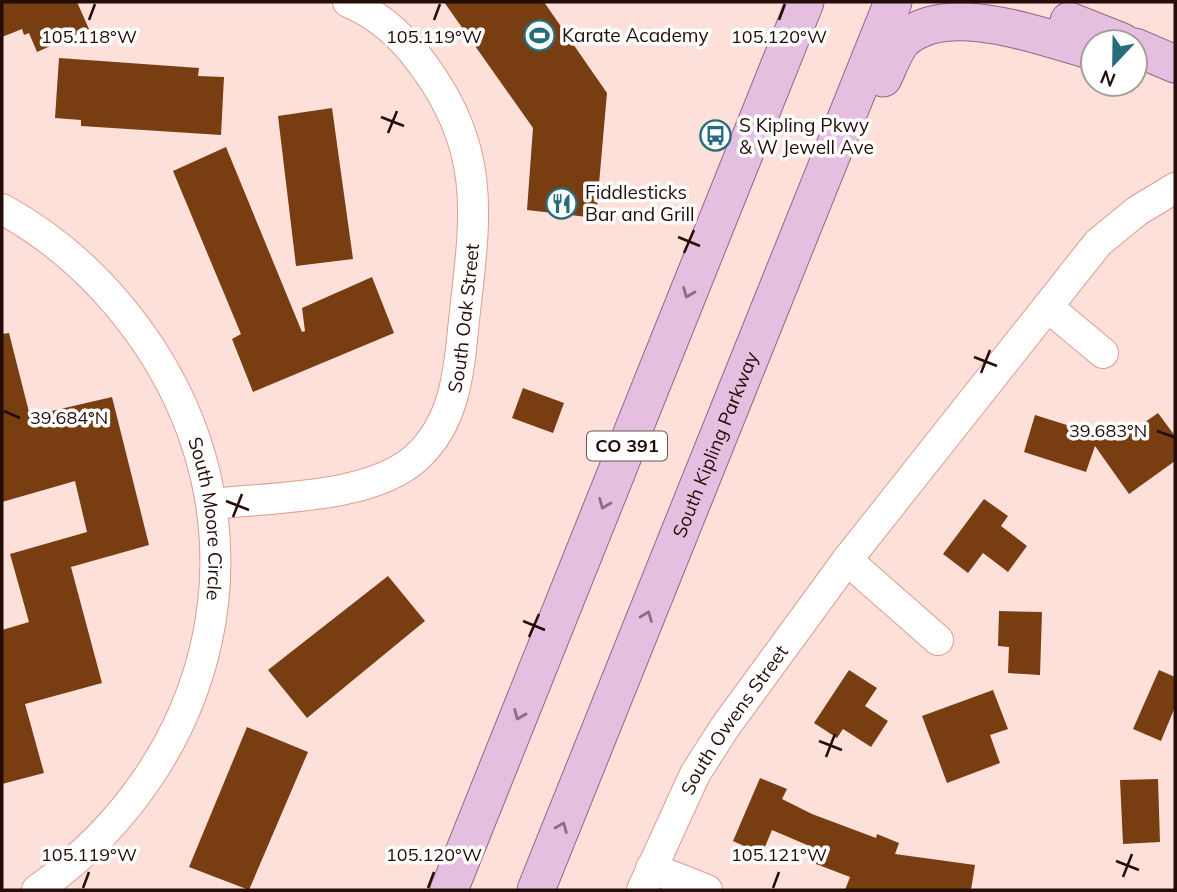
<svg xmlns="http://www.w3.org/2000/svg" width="1177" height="892" font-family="Mulish,sans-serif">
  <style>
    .building { fill: #793d12 }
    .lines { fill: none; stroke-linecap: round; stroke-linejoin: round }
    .minor-casing { stroke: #e09c8f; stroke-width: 32 }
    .major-casing { stroke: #966486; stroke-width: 39 }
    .minor { stroke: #fff; stroke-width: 30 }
    .major { stroke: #e5bfdf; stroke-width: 37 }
    .oneway { stroke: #8e6e7e }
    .ticks { fill: none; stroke: #240c08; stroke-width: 2.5 }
    .labels { text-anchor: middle; stroke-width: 7; stroke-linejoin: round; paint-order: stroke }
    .shield { fill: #fff; stroke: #665552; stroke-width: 2 }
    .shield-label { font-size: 18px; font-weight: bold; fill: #240c08 }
    .poi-label { font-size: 19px; fill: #240c08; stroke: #fff; text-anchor: start }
    .street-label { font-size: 19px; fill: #240c08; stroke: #fff }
    .ticks-label { font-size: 18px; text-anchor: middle; fill: #240c08; stroke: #fff; stroke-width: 7; stroke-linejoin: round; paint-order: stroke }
  </style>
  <rect width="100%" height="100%" fill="#fee0da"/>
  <g class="building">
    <path d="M2,2H77L89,29L37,52L29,33L24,35L22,29L2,37Z"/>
    <path d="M444,2H544L607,93L596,218L527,210L533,128Z"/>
    <path d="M59,58L199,68L198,76L224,77L221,135L81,126V120L55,118Z"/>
    <path d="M332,108L353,259L296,266L278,116Z"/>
    <path d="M226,147L302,332L305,331L302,308L372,277L394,333L253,392L232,339L241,334L173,171Z"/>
    <path d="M9,333L30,416L112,397L149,545L71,567L102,683L25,704L44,773L2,784V630L29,622L10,554L87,532L75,481L2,502V334Z"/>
    <path d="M523,388L564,403L553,433L512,418Z"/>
    <path d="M1158,413L1175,436V461L1129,494L1095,446L1086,472L1024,452L1035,415L1118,441Z"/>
    <path d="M984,499L1008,516L1001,526L1027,546L1008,572L983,553L968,573L943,554Z"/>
    <path d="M388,576L425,621L307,718L268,670Z"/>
    <path d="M999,611L1042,612L1040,675L1008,673L1009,647L998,646Z"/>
    <path d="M849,670L877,688L865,706L888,721L871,747L843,729L837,738L814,723Z"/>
    <path d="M1159,670L1175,677V707L1161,741L1133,729Z"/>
    <path d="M993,690L1008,729L990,735L1000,763L947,783L922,716Z"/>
    <path d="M247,727L308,752L249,890L189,867Z"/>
    <path d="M760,778L787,789L782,799L812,814L876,838L877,834L899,843L895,854L975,865L971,890H845L850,877L816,864L821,851L772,830L762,854L733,841Z"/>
    <path d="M1158,779L1160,842L1123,844L1120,780Z"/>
  </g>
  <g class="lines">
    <defs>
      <g id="minor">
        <path id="s1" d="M2,209C64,243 112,290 151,349C272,536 216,764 37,890"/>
        <path d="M1049,308L1103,353"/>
        <path id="s2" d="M212,504C271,497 372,499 417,457C456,421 459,370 464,320C475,221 488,152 424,66C405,39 379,15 348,2"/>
        <path d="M847,560L938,640"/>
        <path d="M651,868L707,890"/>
        <path id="s3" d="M642,890L695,774L725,727L847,560L1098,243L1137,211L1175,188"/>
      </g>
      <g id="major">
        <path d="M1069,21L1122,42"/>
        <path d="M1135,47L1175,64"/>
        <path d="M883,78C889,66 894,50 903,40C947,0 1038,36 1093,51"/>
        <path d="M449,890L805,2"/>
        <path id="s4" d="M536,890L893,2"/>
      </g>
    </defs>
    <use href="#minor" class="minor-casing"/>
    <use href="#major" class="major-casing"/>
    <use href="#minor" class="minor"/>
    <use href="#major" class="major"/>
  </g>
  <defs><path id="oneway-chevron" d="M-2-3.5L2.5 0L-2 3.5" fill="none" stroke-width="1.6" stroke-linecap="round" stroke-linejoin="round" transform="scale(1.75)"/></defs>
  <g class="oneway">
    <use href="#oneway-chevron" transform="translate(688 293) rotate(112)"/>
    <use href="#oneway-chevron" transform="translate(604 504) rotate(112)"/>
    <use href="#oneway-chevron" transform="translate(647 616) rotate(-68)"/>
    <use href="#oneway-chevron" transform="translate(519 715) rotate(112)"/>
    <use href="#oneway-chevron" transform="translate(562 827) rotate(-68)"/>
  </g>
  <path class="ticks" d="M89,20L95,4M434,20L440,4M779,20L785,4M381,117L404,126M388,133L397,111M678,237L700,246M684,253L694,230M974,357L997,366M981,373L990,350M4,411L20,418M1157,431L1174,437M226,501L249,510M233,517L242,494M523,621L545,630M529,637L539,614M819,741L842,750M826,757L835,734M1116,861L1139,870M1123,877L1132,854M83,888L89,872M428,888L434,872M773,888L779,872"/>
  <defs>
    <symbol id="stadium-ring" viewBox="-11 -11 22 22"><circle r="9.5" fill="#fff" stroke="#256d7a" stroke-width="1.5"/><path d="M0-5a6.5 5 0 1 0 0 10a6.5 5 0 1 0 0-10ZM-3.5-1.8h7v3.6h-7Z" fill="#256d7a"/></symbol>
    <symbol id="bus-ring" viewBox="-11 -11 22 22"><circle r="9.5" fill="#fff" stroke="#256d7a" stroke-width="1.5"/><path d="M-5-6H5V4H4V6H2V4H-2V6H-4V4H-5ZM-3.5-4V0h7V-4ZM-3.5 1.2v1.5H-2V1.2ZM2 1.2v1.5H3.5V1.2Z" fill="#256d7a"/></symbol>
    <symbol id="restaurant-ring" viewBox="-11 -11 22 22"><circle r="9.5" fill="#fff" stroke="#256d7a" stroke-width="1.5"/><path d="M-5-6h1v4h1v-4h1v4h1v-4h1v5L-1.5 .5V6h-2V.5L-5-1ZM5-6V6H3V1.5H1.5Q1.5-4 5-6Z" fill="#256d7a"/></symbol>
  </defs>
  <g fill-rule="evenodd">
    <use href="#stadium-ring" x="522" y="18" width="35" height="35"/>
    <use href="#bus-ring" x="698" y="118" width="35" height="35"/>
    <use href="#restaurant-ring" x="544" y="186" width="35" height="35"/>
  </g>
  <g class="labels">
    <rect class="shield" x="587" y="431.5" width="80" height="29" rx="5"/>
    <g class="shield-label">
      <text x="627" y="452">CO 391</text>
    </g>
    <g class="poi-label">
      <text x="562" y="42">Karate Academy</text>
      <text x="739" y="132">S Kipling Pkwy<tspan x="739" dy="22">&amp; W Jewell Ave</tspan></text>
      <text x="585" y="199">Fiddlesticks<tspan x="585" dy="22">Bar and Grill</tspan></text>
    </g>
    <g class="street-label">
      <text dy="7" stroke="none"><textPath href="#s2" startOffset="364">South Oak Street</textPath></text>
      <text dy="7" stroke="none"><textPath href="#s4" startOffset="480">South Kipling Parkway</textPath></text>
      <text dy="7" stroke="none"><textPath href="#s1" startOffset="388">South Moore Circle</textPath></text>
      <text dy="7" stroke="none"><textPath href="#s3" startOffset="194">South Owens Street</textPath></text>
    </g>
  </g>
  <g class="ticks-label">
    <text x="434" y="43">105.119°W</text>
    <text x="779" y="43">105.120°W</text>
    <text x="89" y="43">105.118°W</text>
    <text x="69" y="424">39.684°N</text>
    <text x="1108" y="437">39.683°N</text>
    <text x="89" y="861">105.119°W</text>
    <text x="434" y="861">105.120°W</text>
    <text x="779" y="861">105.121°W</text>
  </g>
  <rect width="1177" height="892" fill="none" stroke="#240c08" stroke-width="7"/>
  <g transform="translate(1114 63) rotate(202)"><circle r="33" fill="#ffffff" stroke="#a79e9c" stroke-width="2"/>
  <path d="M0-5L12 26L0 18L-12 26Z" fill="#256d7a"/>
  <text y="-10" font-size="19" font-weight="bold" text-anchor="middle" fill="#240c08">N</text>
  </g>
</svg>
